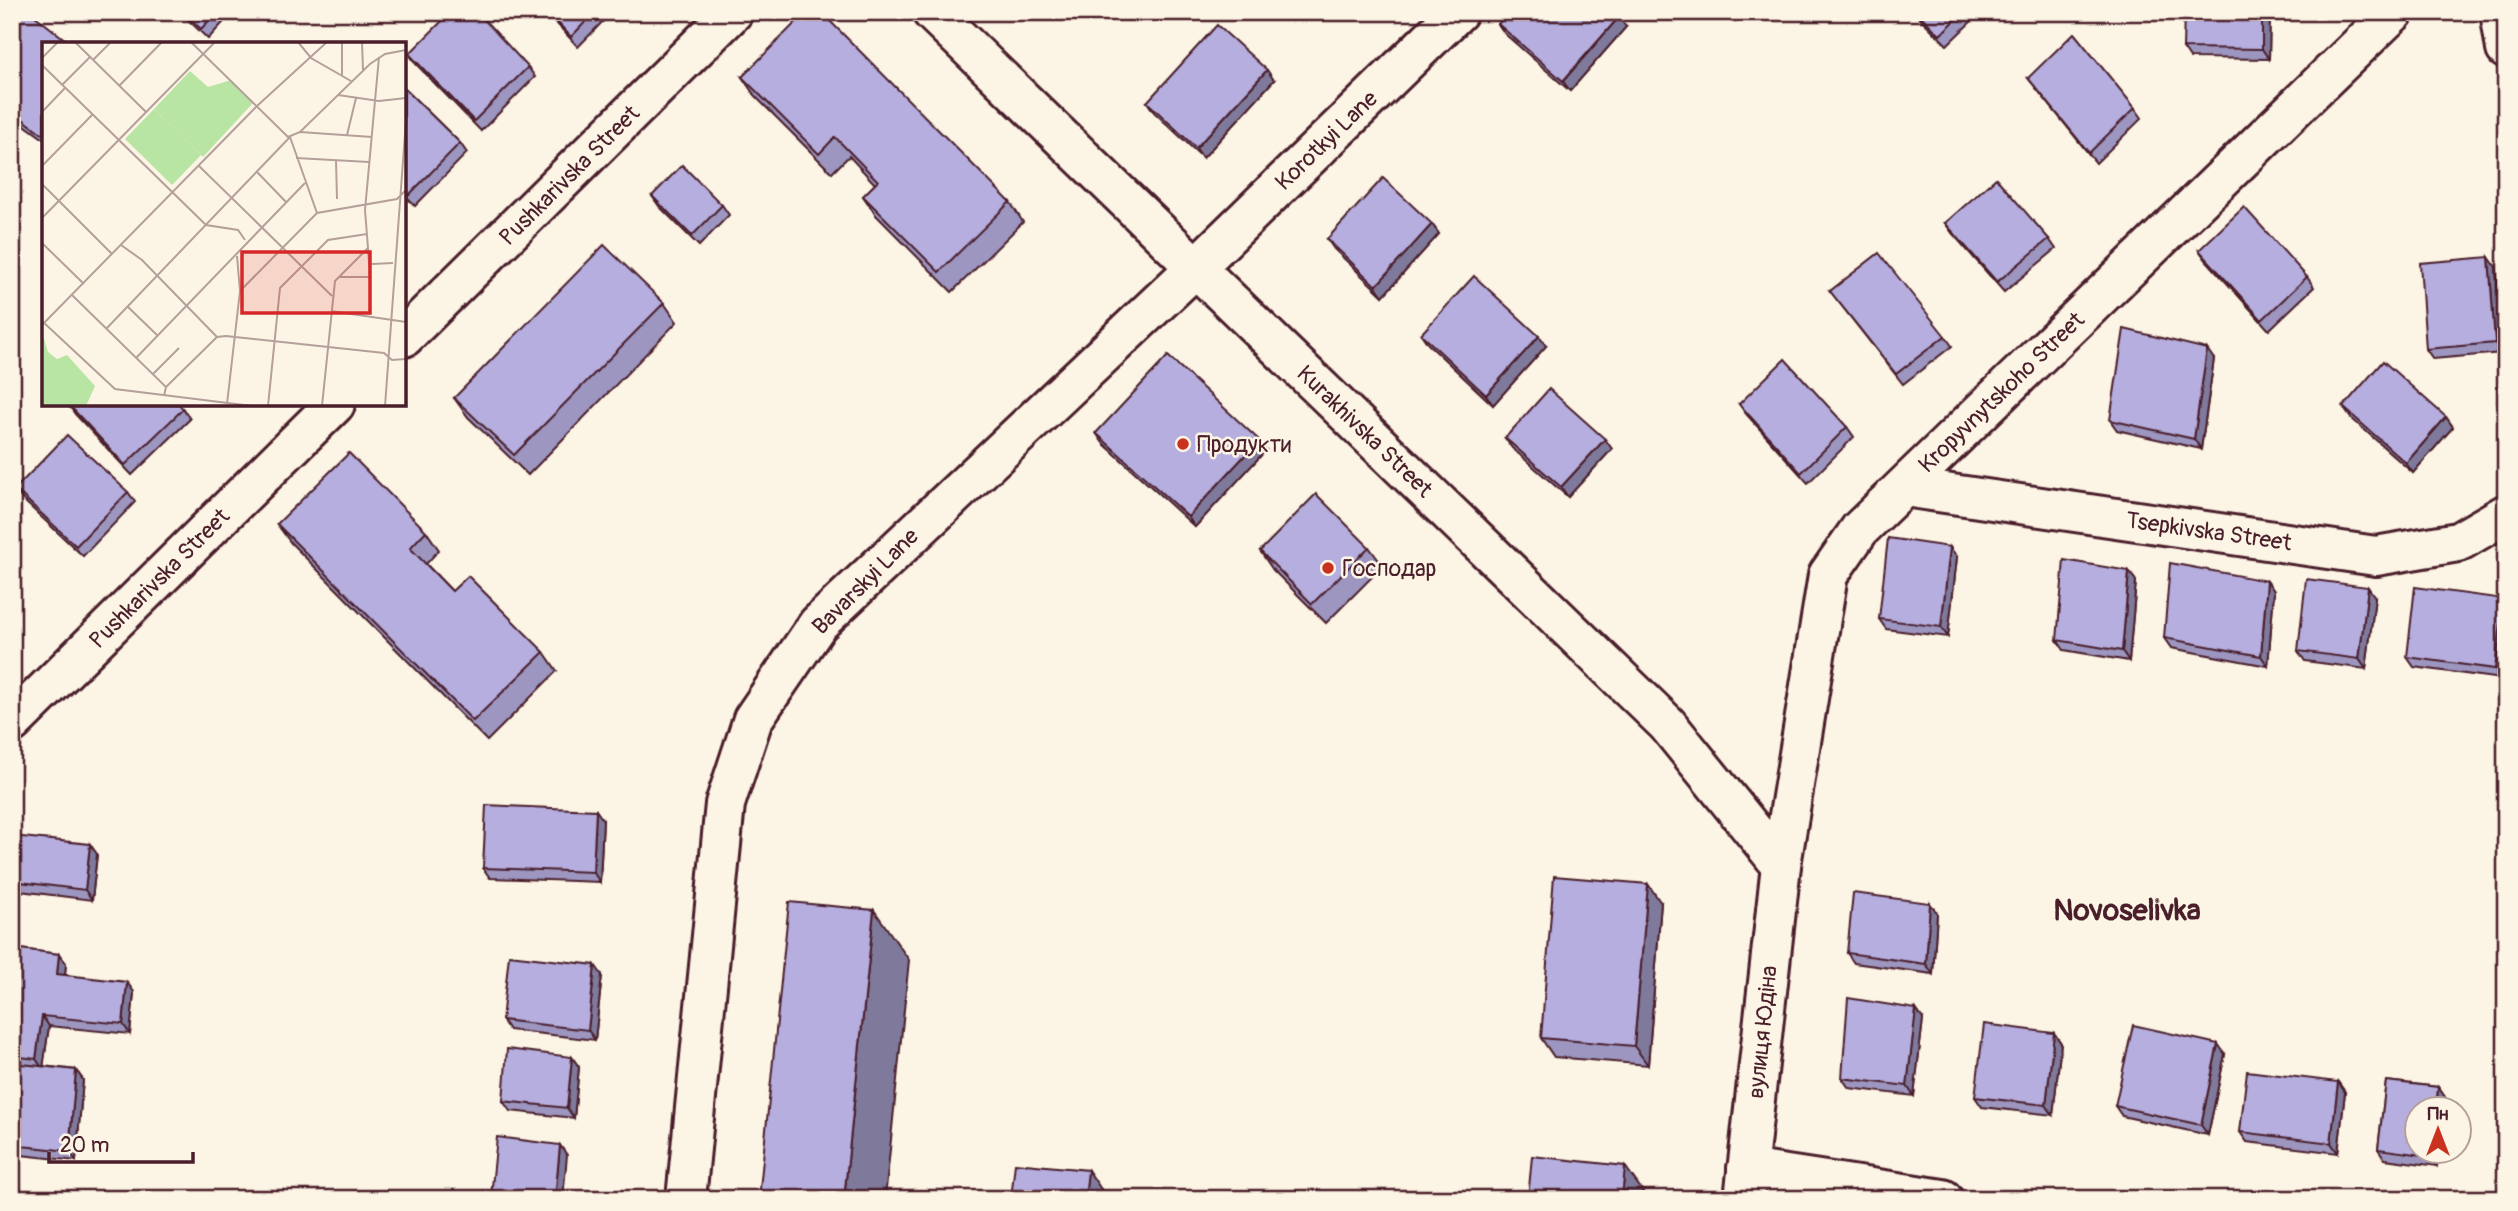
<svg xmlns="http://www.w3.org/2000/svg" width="2518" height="1211" font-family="Pangolin,sans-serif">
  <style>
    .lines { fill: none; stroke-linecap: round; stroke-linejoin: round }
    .minor-casing { stroke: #4a1f2b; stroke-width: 44 }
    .minor { stroke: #fcf5e5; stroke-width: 38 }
    .wall { fill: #9c96c0; stroke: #4a1f2b; stroke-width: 2 }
    .shaded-wall { fill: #7f7a9c; stroke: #4a1f2b; stroke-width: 2 }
    .building { fill: #b5aedf; stroke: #4a1f2b; stroke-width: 2 }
    .poi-dot { fill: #c8321e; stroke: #fcf5e5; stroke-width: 2.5 }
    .labels { text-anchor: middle; stroke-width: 5; stroke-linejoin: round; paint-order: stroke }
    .street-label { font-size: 23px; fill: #4a1f2b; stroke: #fcf5e5 }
    .poi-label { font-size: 23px; fill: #4a1f2b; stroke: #fcf5e5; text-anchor: start }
    .district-label { font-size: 30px; font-weight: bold; fill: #4a1f2b; stroke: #fcf5e5 }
    .inset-road { fill: none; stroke: #b59f9b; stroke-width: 2 }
    .view { fill: #d62828; fill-opacity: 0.15; stroke: #d62828; stroke-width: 3.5 }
    .inset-edge { fill: none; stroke: #4a1f2b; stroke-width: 3.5 }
  </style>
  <rect width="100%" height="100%" fill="#fcf5e5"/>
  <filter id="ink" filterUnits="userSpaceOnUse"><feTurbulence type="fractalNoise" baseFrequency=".0143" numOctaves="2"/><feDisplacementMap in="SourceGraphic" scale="14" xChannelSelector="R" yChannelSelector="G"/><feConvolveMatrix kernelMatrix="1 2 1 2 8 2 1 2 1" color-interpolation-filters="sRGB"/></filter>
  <g filter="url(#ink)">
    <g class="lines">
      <defs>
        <g id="minor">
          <path d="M932,12L1667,724L1781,865"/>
          <path d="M2500,12L2506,49"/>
          <path d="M404,337L733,12"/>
          <path d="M1904,487L2376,556L2458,542L2506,514"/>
          <path d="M12,723L335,404"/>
          <path d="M1747,1169L1943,1199"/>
          <path d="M686,1199L725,804L753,719L818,624L1195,268L1458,12"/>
          <path d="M1744,1199L1781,865L1828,575L1860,529L2394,12"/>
        </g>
      </defs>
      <use href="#minor" class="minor-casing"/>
      <use href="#minor" class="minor"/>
    </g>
    <g class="wall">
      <path d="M180,12H233L208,39Z"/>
      <path d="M546,12H612L578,47Z"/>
      <path d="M1914,12H1981L1947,45Z"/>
      <path d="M2270,12L2269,59L2190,58L2183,48Z"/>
      <path d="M12,15L44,44V139L12,116Z"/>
      <path d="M1498,24L1626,27L1570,91L1505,34Z"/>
      <path d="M409,54L528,67L535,77L481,131L416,64Z"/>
      <path d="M742,77L1010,202L1023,222L952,292L876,215L863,196L875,184L849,156L832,173L755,96Z"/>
      <path d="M2028,78L2135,108L2142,118L2096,163Z"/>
      <path d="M1274,80L1203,158L1154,112L1147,102Z"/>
      <path d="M404,88L460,143L467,153L415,206L404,195Z"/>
      <path d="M652,196L722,205L729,215L699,246L659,206Z"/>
      <path d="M1945,223L2049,239L2056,249L2004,292L1952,233Z"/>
      <path d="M1432,224L1439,234L1383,296L1334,249L1327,239Z"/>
      <path d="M2199,250L2307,277L2314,287L2269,330L2206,260Z"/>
      <path d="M2496,267L2502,353L2433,359L2426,349Z"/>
      <path d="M1830,291L1945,336L1952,346L1903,384Z"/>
      <path d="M664,303L677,322L528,475L468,417L454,398Z"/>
      <path d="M1421,334L1546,346L1493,405L1428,344Z"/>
      <path d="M2214,359L2201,449L2117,430L2110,420Z"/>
      <path d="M68,404L183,409L190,419L132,475L75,414Z"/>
      <path d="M1739,404L1847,427L1854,437L1808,483L1746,414Z"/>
      <path d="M2343,407L2446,417L2453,427L2413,473L2350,417Z"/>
      <path d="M1096,433L1266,450L1195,527L1103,443Z"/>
      <path d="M1505,438L1612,449L1568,497L1512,448Z"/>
      <path d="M15,489L128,492L135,502L83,556L22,499Z"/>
      <path d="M277,524L426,531L439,550L426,564L452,591L544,652L557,671L487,741L291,543Z"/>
      <path d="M1369,547L1383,566L1326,623L1273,570L1260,551Z"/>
      <path d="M1957,557L1948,637L1886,629L1879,619Z"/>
      <path d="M2129,571L2136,581L2129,661L2064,650L2057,640Z"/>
      <path d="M2267,581L2274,591L2268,666L2171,648L2164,638Z"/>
      <path d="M2375,597L2366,669L2305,661L2298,651Z"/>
      <path d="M2504,599L2506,602V650L2502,679L2414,667L2407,657Z"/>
      <path d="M603,820L600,882L490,878L483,868Z"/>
      <path d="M12,836L97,854L92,900L12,890Z"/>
      <path d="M1661,903L1648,1065L1554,1057L1541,1038Z"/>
      <path d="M1937,913L1933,974L1854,963L1847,953Z"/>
      <path d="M12,948L59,954L66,963L65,975L134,992L130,1034L49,1026L43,1066L76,1070L83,1080L76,1161L12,1154Z"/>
      <path d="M602,975L595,1040L509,1030L502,1020Z"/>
      <path d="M1923,1019L1914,1096L1849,1088L1842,1078Z"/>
      <path d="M2054,1033L2061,1043L2053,1115L1982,1107L1975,1097Z"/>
      <path d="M2225,1054L2208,1135L2122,1116L2115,1106Z"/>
      <path d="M572,1057L579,1067L574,1118L510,1111L503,1101Z"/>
      <path d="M2386,1081L2438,1087L2445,1097L2444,1110H2417V1152H2439L2437,1166L2385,1159L2378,1149Z"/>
      <path d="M2338,1082L2345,1092L2338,1153L2247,1142L2240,1132Z"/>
    </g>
    <g class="shaded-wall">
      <path d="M2262,12H2270L2269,59L2262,49Z"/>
      <path d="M1619,17L1626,27L1570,91L1563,81Z"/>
      <path d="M1267,70L1274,80L1203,158L1196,148Z"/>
      <path d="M1432,224L1439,234L1383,296L1376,286Z"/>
      <path d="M2489,257L2496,267L2502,353L2495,343Z"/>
      <path d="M1539,336L1546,346L1493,405L1486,395Z"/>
      <path d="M2207,349L2214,359L2201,449L2194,439Z"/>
      <path d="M2446,417L2453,427L2413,473L2406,463Z"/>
      <path d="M1605,439L1612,449L1568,497L1561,487Z"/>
      <path d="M1259,440L1266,450L1195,527L1188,517Z"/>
      <path d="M1950,547L1957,557L1948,637L1941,627Z"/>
      <path d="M2129,571L2136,581L2129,661L2122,651Z"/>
      <path d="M2267,581L2274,591L2268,666L2261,656Z"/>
      <path d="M2368,587L2375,597L2366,669L2359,659Z"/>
      <path d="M2504,599L2506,602V650L2502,679L2495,669Z"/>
      <path d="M596,810L603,820L600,882L593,872Z"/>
      <path d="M90,844L97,854L92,900L85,890Z"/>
      <path d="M1648,884L1661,903L1648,1065L1634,1046Z"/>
      <path d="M1930,903L1937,913L1933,974L1926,964Z"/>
      <path d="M874,910L909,960L885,1199H844Z"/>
      <path d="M59,954L66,963L64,984L57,974Z"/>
      <path d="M595,965L602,975L595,1040L588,1030Z"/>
      <path d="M127,982L134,992L130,1034L123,1024Z"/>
      <path d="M1916,1009L1923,1019L1914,1096L1907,1086Z"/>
      <path d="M42,1016L49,1026L43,1069L36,1059Z"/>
      <path d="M2054,1033L2061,1043L2053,1115L2046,1105Z"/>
      <path d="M2218,1044L2225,1054L2208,1135L2201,1125Z"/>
      <path d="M572,1057L579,1067L574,1118L567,1108Z"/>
      <path d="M76,1070L83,1080L76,1161L69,1151Z"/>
      <path d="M2338,1082L2345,1092L2338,1153L2331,1143Z"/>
      <path d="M2438,1087L2445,1097L2444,1110H2436Z"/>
      <path d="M560,1145L567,1155L563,1199H555Z"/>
      <path d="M2431,1152H2439L2437,1166L2430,1156Z"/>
      <path d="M1625,1166L1648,1199H1622Z"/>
      <path d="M1088,1170L1107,1198V1199H1085Z"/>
    </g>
    <g class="building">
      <path d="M15,12H30L71,44H44V135L12,111V15Z"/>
      <path d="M183,12H217L201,29Z"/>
      <path d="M451,12H477L528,67L474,121L409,54Z"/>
      <path d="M548,12H595L571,37Z"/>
      <path d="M806,12H821L1010,202L939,272L863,196L878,181L835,137L819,154L742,77Z"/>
      <path d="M1508,12H1613L1619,17L1563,81L1498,24Z"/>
      <path d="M1917,12H1964L1940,35Z"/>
      <path d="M2184,12H2262V49L2183,48Z"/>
      <path d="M1217,25L1267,70L1196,148L1147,102Z"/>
      <path d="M2074,33L2135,108L2089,153L2028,78Z"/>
      <path d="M404,88L460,143L408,196L404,192Z"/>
      <path d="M682,165L722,205L692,236L652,196Z"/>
      <path d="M1383,178L1432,224L1376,286L1327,239Z"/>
      <path d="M1996,178L2049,239L1997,282L1945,223Z"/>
      <path d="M2244,207L2307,277L2262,320L2199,250Z"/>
      <path d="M604,245L664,303L514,455L454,398Z"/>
      <path d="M1879,253L1945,336L1896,374L1830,291Z"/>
      <path d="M2489,257L2495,343L2426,349L2420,263Z"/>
      <path d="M1474,276L1539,336L1486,395L1421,334Z"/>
      <path d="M2124,329L2207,349L2194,439L2110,420Z"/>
      <path d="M1168,356L1259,440L1188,517L1096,433Z"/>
      <path d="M1785,359L1847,427L1801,473L1739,404Z"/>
      <path d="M2383,361L2446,417L2406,463L2343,407Z"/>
      <path d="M1549,389L1605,439L1561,487L1505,438Z"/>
      <path d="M68,404H179L183,409L125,465Z"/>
      <path d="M67,435L128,492L76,546L15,489Z"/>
      <path d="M349,453L426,531L410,548L452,591L468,576L544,652L473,721L277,524Z"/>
      <path d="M1316,494L1369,547L1312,604L1260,551Z"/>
      <path d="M1888,538L1950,547L1941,627L1879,619Z"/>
      <path d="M2064,560L2129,571L2122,651L2057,640Z"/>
      <path d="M2170,563L2267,581L2261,656L2164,638Z"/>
      <path d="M2306,579L2368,587L2359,659L2298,651Z"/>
      <path d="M2415,587L2504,599L2495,669L2407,657Z"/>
      <path d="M486,805L596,810L593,872L483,868Z"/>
      <path d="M12,836L90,844L85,890L12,881Z"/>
      <path d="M1554,876L1648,884L1634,1046L1541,1038Z"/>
      <path d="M1853,893L1930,903L1926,964L1847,953Z"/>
      <path d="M789,902L874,910L844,1199H759Z"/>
      <path d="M12,948L59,954L57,974L127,982L123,1024L42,1016L36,1059L12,1056Z"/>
      <path d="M509,955L595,965L588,1030L502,1020Z"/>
      <path d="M1848,998L1916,1009L1907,1086L1842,1078Z"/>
      <path d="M1984,1024L2054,1033L2046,1105L1975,1097Z"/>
      <path d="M2133,1025L2218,1044L2201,1125L2115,1106Z"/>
      <path d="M507,1049L572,1057L567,1108L503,1101Z"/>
      <path d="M12,1063L76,1070L69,1151L12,1145Z"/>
      <path d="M2247,1071L2338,1082L2331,1143L2240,1132Z"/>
      <path d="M2386,1081L2438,1087L2436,1110H2417V1152H2431L2430,1156L2378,1149Z"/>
      <path d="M497,1137L560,1145L555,1199H504L491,1197Z"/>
      <path d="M1532,1156L1625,1166L1622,1199H1528Z"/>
      <path d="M1015,1163L1088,1170L1085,1199H1011Z"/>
      <path d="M12,1194L53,1199H12Z"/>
    </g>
  </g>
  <g class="poi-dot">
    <circle cx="1183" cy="444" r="7"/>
    <circle cx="1328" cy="568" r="7"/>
  </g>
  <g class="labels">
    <g class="street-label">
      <text transform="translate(1326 140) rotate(-44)" y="8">Korotkyi Lane</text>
      <text transform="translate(569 175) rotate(-45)" y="8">Pushkarivska Street</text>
      <text transform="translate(2001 392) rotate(-44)" y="8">Kropyvnytskoho Street</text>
      <text transform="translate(1365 431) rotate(44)" y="8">Kurakhivska Street</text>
      <text transform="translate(2209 531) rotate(8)" y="8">Tsepkivska Street</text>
      <text transform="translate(159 578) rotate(-45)" y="8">Pushkarivska Street</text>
      <text transform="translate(865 581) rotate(-45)" y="8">Bavarskyi Lane</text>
      <text transform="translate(1762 1032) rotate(-84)" y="8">вулиця Юдіна</text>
    </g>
    <g class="poi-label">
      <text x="1197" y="452">Продукти</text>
      <text x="1342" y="576">Господар</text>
    </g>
    <g class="district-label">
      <text x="2127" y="920">Novoselivka</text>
    </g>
  </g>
  <g transform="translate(42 42)">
    <rect width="364" height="364" fill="#fcf5e5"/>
    <path d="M112,67L159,113L130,143L83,97Z" fill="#b8e5a3"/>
    <path d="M0,290L6,310L15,317L25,313L53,344L44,364H0Z" fill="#b8e5a3"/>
    <path d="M148,29L166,45L189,38L211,61L161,115L112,67Z" fill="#b8e5a3"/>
    <path class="inset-road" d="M33,0L104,70M149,0L246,95L258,90L328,22L343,12L364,8M256,0L269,16L309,39M300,0V34M320,0L321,28M0,16L16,0M51,18L69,0M0,23L164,183L196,188L203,198M20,43L48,15M77,44L120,0M296,53L337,59L364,56M0,70L23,46M258,90L330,95M305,93L314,56M248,95L275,171M254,116L327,120M294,119L295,157M0,124L51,72M157,124L290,254M215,130L245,161M0,142L70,212M0,176L173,0M0,201L42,242M79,203L100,218L175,295M330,222L351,221M297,235H328L326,206M198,249L275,171L355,157L364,148M30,253L124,345L122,354M85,264L116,294M289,269L364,280M0,279L73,347L210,364M0,283L215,64L285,0M64,287L248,95M94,316L263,141M111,332L137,306M124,345L175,295L184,294L342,311L350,318L364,317M185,362L198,249L195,214M226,364L238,246L286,198L325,192M280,364L293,239L326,206L323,168L337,15M343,364L364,78"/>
    <path class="view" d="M200,210H328V271H200Z"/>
    <rect width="364" height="364" class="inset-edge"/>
  </g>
  <rect width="2518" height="1211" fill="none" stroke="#fcf5e5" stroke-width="42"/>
  <rect x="21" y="21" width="2476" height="1169" fill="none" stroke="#4a1f2b" stroke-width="2.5" filter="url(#ink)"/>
  <g transform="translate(2438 1130)"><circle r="33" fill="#fcf5e5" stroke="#b59f9b" stroke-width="2"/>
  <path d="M0-5L12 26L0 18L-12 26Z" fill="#c8321e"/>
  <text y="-10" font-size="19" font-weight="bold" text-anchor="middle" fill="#4a1f2b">Пн</text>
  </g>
  <path d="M49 1152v10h144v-10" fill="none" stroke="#4a1f2b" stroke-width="3.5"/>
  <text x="60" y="1152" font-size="21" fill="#4a1f2b" stroke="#fcf5e5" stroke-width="5" paint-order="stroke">20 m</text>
</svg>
